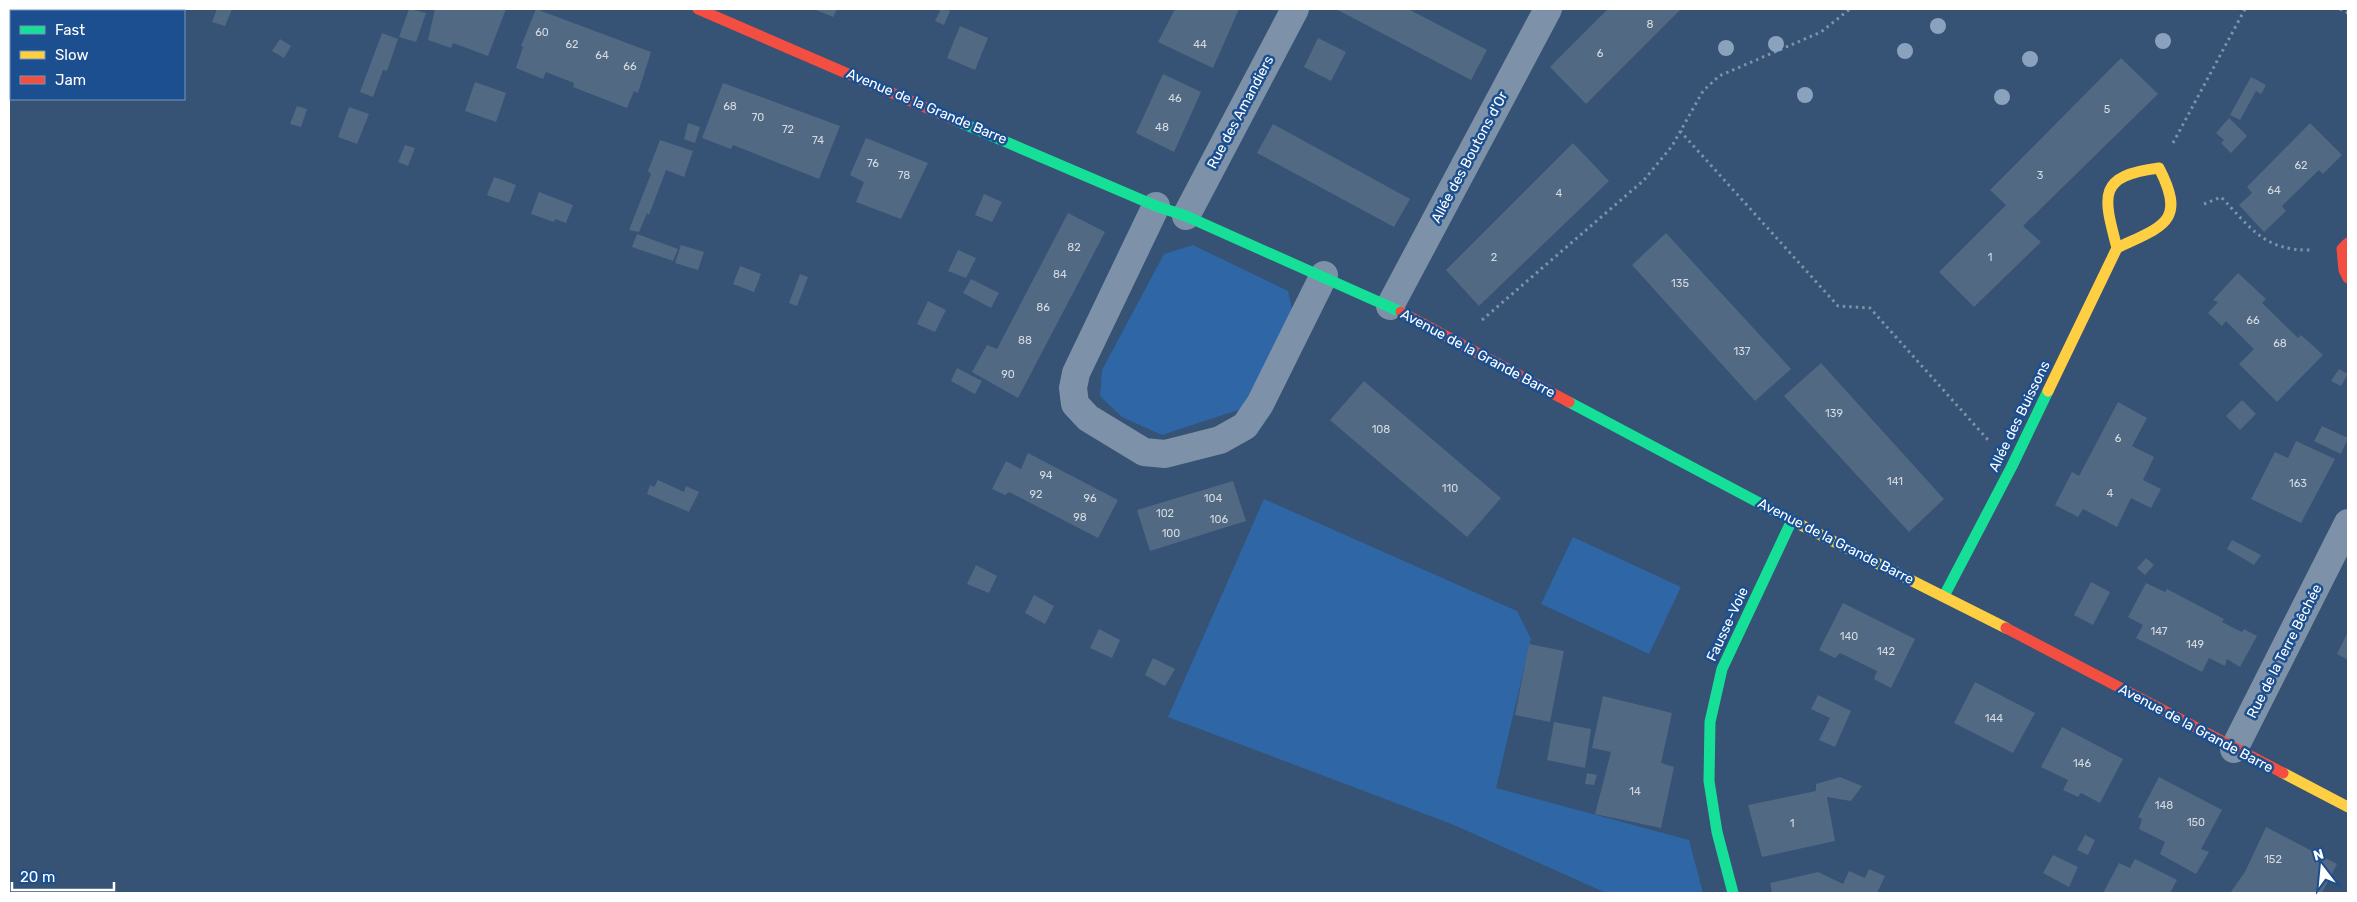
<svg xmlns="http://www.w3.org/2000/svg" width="2357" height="902" font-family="Rubik,sans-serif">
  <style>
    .green { fill: #2f66a5 }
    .building { fill: #526984 }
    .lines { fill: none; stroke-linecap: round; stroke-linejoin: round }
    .path { stroke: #7d92a8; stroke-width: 3; stroke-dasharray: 2.5 4; stroke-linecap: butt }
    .street { stroke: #7d92a8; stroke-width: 28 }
    .fast { stroke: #16e098; stroke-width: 11 }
    .slow { stroke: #ffcf43; stroke-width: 11 }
    .jam { stroke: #f24e42; stroke-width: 11 }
    .tree { fill: #8aa2be }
    .labels { text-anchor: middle; stroke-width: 5; stroke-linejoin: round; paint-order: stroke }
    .number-label { font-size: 11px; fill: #d4dae0 }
    .street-label { font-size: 14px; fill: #fff; stroke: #1b4f8f }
  </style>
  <rect width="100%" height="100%" fill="#365274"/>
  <g class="green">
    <path d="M1193,245L1288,291L1293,313L1241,409L1162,435L1122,417L1100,396L1102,370L1164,254Z"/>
    <path d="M1264,499L1517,611L1531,639L1496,788L1689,840L1703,893H1606L1454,825L1168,717Z"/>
    <path d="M1573,537L1681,587L1649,654L1541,604Z"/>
  </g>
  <g class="building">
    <path d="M217,9H232L225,26L212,22Z"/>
    <path d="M409,9L426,13L416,42L399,37Z"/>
    <path d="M435,9H506L488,56L453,43L451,48L428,40Z"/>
    <path d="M536,9L651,52L638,93L634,91L627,108L573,87L574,83L546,72L543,79L516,68L523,47L521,46Z"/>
    <path d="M814,9H837L833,17Z"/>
    <path d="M941,9L950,11L944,25L935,21Z"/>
    <path d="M1175,9H1239L1213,68L1158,42Z"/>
    <path d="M1336,9H1408L1487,50L1471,80Z"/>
    <path d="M1608,9H1681L1586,104L1550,67Z"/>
    <path d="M960,26L988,38L975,70L947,58Z"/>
    <path d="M382,33L398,39L387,71L383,70L373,97L360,92Z"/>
    <path d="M1318,38L1346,52L1331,81L1304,67Z"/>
    <path d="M280,39L291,46L284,58L272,51Z"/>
    <path d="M2121,58L2158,94L2023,226L2041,242L1974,307L1939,272L2006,205L1990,190Z"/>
    <path d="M1163,74L1201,92L1174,152L1136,133Z"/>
    <path d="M2251,77L2266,85L2261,94L2256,91L2240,120L2230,115Z"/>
    <path d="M475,82L506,93L496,122L465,111Z"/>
    <path d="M723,83L840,126L819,179L733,145L731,149L702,138Z"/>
    <path d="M297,106L307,109L301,127L290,124Z"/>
    <path d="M349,107L369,114L357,144L338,137Z"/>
    <path d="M2229,118L2247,136L2231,153L2221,143L2224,140L2216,133Z"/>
    <path d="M688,123L700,127L695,143L684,139Z"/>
    <path d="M2310,123L2342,155L2323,174L2319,170L2282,206L2286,211L2264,232L2239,205L2252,193L2247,187Z"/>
    <path d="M1273,124L1410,199L1394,227L1257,153Z"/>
    <path d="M866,138L928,163L901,219L856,202L864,182L850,175Z"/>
    <path d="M660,140L693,151L684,177L666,170L649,215L647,213L639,232L629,230L651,174L648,171Z"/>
    <path d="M1573,143L1609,181L1479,306L1446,270Z"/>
    <path d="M405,145L415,148L408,166L398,162Z"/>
    <path d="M494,177L516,185L509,203L487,195Z"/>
    <path d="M539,192L573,205L566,223L555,219L554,222L531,214Z"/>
    <path d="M984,194L1002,202L992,222L975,215Z"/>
    <path d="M1068,213L1105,232L1018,398L972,372L987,345L997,349Z"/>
    <path d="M1666,233L1791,369L1755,401L1632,265Z"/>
    <path d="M637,234L678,249L673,261L632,247Z"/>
    <path d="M681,245L704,252L698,270L675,263Z"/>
    <path d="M958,250L976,258L966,278L948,271Z"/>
    <path d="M740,266L761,274L754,292L733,284Z"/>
    <path d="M2238,273L2266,299L2262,303L2298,338L2301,335L2323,355L2277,402L2239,364L2254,349L2226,321L2222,326L2208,313L2218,302L2213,300Z"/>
    <path d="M800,274L808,277L797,306L789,303Z"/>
    <path d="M971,279L999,293L991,308L963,293Z"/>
    <path d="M928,301L946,310L935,332L917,324Z"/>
    <path d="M1821,363L1944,499L1909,532L1784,396Z"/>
    <path d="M957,368L982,381L975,394L951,381Z"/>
    <path d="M2339,369L2348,374L2341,386L2331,381Z"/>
    <path d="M1364,381L1501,498L1467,537L1330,420Z"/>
    <path d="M2242,400L2256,414L2240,430L2226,416Z"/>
    <path d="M2118,402L2147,418L2132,446L2154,457L2143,480L2161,489L2151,508L2131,498L2117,527L2083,509L2078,517L2055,505L2072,472L2079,476Z"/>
    <path d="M2322,426L2348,438L2341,454L2314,441Z"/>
    <path d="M2296,441L2335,459L2301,523L2251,499L2275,452L2288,458Z"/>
    <path d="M1028,453L1118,500L1098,538L1009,492L1005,495L992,489L1006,461L1021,469Z"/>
    <path d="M658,480L684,492L686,486L699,492L689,512L647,494L650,485L654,487Z"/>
    <path d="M1233,481L1246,521L1150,551L1137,510Z"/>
    <path d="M2232,540L2261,555L2254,565L2227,549Z"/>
    <path d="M2146,558L2154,565L2145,575L2137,568Z"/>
    <path d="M976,565L997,576L989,593L967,584Z"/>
    <path d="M2091,582L2110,592L2093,625L2074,615Z"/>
    <path d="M2146,583L2165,592L2167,589L2224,619L2222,622L2242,632L2244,629L2257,636L2240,667L2227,659L2225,666L2209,658L2202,672L2136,638L2143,625L2128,617Z"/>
    <path d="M1034,595L1054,606L1045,624L1025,613Z"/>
    <path d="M1843,603L1915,639L1891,688L1874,679L1877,671L1840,653L1835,658L1819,650Z"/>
    <path d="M1099,629L1120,640L1112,658L1090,648Z"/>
    <path d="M2348,632V660L2337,654Z"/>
    <path d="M1529,644L1564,651L1550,722L1515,715Z"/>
    <path d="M1153,658L1175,669L1165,686L1145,675Z"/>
    <path d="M1975,682L2035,713L2013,753L1954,723Z"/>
    <path d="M1818,695L1851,711L1835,747L1819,740L1830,718L1811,709Z"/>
    <path d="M1603,696L1672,713L1661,763L1674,767L1661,828L1595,814L1611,752L1592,748Z"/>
    <path d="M1554,722L1591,729L1585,768L1547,760Z"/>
    <path d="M2062,727L2123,759L2100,803L2081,793L2078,797L2063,790L2068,780L2041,767Z"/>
    <path d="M1587,773L1597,775L1594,785L1585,784Z"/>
    <path d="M1840,777L1862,786L1851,801L1827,797L1835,841L1762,857L1748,805L1816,791V784Z"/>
    <path d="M2159,777L2222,810L2201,849L2209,852L2196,874L2160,854L2165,842L2139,829L2142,819L2138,817Z"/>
    <path d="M2266,827L2337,864L2322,893H2230L2245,872Z"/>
    <path d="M2085,835L2095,840L2088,855L2077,850Z"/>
    <path d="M2053,855L2078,867L2069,887L2043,873Z"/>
    <path d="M2135,859L2177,880L2170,893H2103L2119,863L2130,868Z"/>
    <path d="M1869,869L1885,876L1877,893H1772L1770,883L1818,872L1843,884L1849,871L1865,878Z"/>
  </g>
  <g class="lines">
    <g class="path">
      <path d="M2340,9L2348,13"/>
      <path d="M1680,131L1838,306L1870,308L1989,441"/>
      <path d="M2173,143L2245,9"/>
      <path d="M2204,204L2221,197C2251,228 2264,251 2311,250"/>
      <path d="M1482,320L1644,180L1672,146L1703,91L1719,76L1821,32L1850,9"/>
    </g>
    <g class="street">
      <path d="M1156,206L1076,373L1073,388L1075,404L1088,418L1144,452L1165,454L1220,440L1245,426L1260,404L1324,275"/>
      <path d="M1186,216L1295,9"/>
      <path d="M1390,306L1548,9"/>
      <path d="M2234,749L2348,523"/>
    </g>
    <g class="fast">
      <path d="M957,121L1156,206L1186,216L1401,312"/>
      <path d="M1569,402L1801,525"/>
      <path d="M1944,596L2012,466L2048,391"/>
      <path d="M1733,893L1717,832L1709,781L1710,722L1722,669L1792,520"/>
    </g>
    <g class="slow">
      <path d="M2048,391L2117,248C2103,195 2097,176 2159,168C2187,222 2163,226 2117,248"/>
      <path d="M1801,525L2006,628"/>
      <path d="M2283,773L2348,807"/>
    </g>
    <g class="jam">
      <path d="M698,9L957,121"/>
      <path d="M2348,243L2342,249L2344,270L2348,278"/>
      <path d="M1401,312L1569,402"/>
      <path d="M2006,628L2283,773"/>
    </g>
  </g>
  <g class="tree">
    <circle cx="1938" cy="26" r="8"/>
    <circle cx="2163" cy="41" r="8"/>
    <circle cx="1776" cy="44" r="8"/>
    <circle cx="1726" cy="48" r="8"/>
    <circle cx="1905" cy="51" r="8"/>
    <circle cx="2030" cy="59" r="8"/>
    <circle cx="1805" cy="95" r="8"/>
    <circle cx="2002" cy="97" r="8"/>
  </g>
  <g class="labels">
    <g class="number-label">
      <text x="1650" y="28">8</text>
      <text x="542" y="36">60</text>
      <text x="572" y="48">62</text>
      <text x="1200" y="48">44</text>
      <text x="1600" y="57">6</text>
      <text x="602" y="59">64</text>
      <text x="630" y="70">66</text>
      <text x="1175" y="102">46</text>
      <text x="730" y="110">68</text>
      <text x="2107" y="113">5</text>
      <text x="758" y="121">70</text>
      <text x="1162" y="131">48</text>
      <text x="788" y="133">72</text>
      <text x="818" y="144">74</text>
      <text x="873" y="167">76</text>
      <text x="2301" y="169">62</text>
      <text x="904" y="179">78</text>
      <text x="2040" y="179">3</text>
      <text x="2274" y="194">64</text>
      <text x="1559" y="197">4</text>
      <text x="1074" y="251">82</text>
      <text x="1494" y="261">2</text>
      <text x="1990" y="261">1</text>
      <text x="1060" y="278">84</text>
      <text x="1680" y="287">135</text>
      <text x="1043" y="311">86</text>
      <text x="2253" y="324">66</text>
      <text x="1025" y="344">88</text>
      <text x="2280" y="347">68</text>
      <text x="1742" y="355">137</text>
      <text x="1008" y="378">90</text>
      <text x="1834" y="417">139</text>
      <text x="1381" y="433">108</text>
      <text x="2118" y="442">6</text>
      <text x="1046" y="479">94</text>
      <text x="1895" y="485">141</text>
      <text x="2298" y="487">163</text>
      <text x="1450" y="492">110</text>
      <text x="2110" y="497">4</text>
      <text x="1036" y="498">92</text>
      <text x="1090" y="502">96</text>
      <text x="1213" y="502">104</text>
      <text x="1165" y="517">102</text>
      <text x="1080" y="521">98</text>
      <text x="1219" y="523">106</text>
      <text x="1171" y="537">100</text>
      <text x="2159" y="635">147</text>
      <text x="1849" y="640">140</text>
      <text x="2195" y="648">149</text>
      <text x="1886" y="655">142</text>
      <text x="1994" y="722">144</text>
      <text x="2082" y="767">146</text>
      <text x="1635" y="795">14</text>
      <text x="2164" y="809">148</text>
      <text x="2196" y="826">150</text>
      <text x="1792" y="827">1</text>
      <text x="2273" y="863">152</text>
    </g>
    <g class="street-label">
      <text transform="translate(927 106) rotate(23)" y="5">Avenue de la Grande Barre</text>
      <text transform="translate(1240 112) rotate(-62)" y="5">Rue des Amandiers</text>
      <text transform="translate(1469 157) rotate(-62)" y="5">Allée des Boutons d'Or</text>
      <text transform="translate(1478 353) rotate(28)" y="5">Avenue de la Grande Barre</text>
      <text transform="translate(2019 416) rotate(-64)" y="5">Allée des Buissons</text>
      <text transform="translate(1836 541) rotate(27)" y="5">Avenue de la Grande Barre</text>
      <text transform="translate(1727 624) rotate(-65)" y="5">Fausse-Voie</text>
      <text transform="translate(2284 651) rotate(-63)" y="5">Rue de la Terre Bêchée</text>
      <text transform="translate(2196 728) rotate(28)" y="5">Avenue de la Grande Barre</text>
    </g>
  </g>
  <rect width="2357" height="902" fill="none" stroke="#ffffff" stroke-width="20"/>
  <rect x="10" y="10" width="175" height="90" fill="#1b4f8f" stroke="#7695bc"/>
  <rect x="20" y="26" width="25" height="8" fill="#16e098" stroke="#7695bc"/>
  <text x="55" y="35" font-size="15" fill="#ffffff">Fast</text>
  <rect x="20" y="51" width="25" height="8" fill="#ffcf43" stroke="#7695bc"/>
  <text x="55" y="60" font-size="15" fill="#ffffff">Slow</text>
  <rect x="20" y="76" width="25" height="8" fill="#f24e42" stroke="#7695bc"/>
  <text x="55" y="85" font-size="15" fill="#ffffff">Jam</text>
  <g transform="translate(2322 867) rotate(344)" stroke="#1b4f8f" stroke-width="4" paint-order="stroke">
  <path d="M0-4L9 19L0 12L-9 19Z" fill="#ffffff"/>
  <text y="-8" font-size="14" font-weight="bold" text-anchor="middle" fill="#ffffff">N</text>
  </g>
  <path d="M12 882v8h102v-8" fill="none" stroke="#ffffff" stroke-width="2.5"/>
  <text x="20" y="882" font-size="15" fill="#ffffff" stroke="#1b4f8f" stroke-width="4" paint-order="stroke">20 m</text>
</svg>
